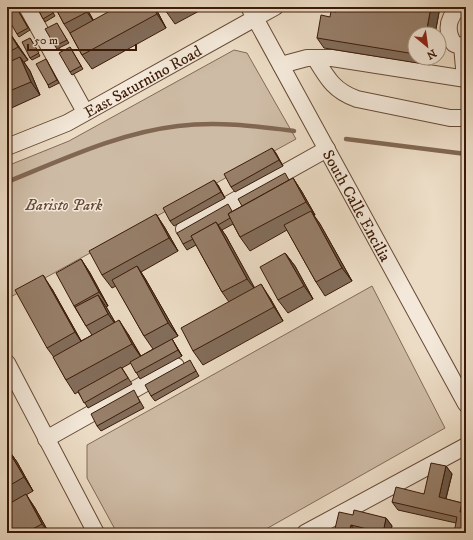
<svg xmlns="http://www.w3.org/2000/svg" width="473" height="540" font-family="'IM FELL DW Pica',serif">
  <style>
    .green { fill: #cebba5; stroke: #846a56 }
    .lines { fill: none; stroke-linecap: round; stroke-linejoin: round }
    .stream { stroke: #816752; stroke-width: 4.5 }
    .minor-casing { stroke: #674a36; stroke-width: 18 }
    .minor { stroke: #f3e8d9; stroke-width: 16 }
    .wall { fill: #826d5b; stroke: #3b1a07 }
    .shaded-wall { fill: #6a594a; stroke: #3b1a07 }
    .building { fill: #977f6a; stroke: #3b1a07 }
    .labels { text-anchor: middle; stroke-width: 3; stroke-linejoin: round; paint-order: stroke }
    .street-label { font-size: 16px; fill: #3b1a07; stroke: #f3e8d9 }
    .park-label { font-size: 16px; font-style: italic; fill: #674a36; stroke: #f3e8d9 }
  </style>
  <rect width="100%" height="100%" fill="#ecdcc5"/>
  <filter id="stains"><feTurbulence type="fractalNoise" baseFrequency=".005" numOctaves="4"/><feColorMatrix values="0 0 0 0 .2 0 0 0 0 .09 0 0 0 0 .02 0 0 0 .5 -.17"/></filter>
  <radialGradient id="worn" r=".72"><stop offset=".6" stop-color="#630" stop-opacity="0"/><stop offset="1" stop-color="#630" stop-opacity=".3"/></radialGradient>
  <g class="green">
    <path d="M234,50L247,53L296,139L7,299V166L69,141Z"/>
    <path d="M372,286L445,428L259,533H117L87,478V445Z"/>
  </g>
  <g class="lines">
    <g class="stream">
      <path d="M346,139L466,154"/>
      <path d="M7,182C62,160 118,133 178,126C217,121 255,126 294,131"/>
    </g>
    <defs>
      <g id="minor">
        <path d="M27,7L85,112"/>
        <path id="s1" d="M249,7L466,404"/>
        <path d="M459,7C448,18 445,30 454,44L462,46L466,45"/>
        <path d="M462,46L465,79"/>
        <path d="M315,58C327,78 334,91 357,99L450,118H466"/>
        <path d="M281,65L307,58H332L466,79"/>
        <path id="s2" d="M7,147L67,123L275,7"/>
        <path d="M184,229L327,149"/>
        <path d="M7,363L96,533"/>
        <path d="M46,439L176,366"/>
        <path d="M305,533L466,446"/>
      </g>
    </defs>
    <use href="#minor" class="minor-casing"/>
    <use href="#minor" class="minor"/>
  </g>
  <g class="wall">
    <path d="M16,7L30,30L19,37L17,34Z"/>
    <path d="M37,7H50L55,16L45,22Z"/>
    <path d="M55,7H86L93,20L155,7L166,28L92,69L82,55L70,33L64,24Z"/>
    <path d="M163,7H199L201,10L175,24Z"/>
    <path d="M393,7H440L435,34H415V58H431L430,65L324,48L317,38L330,17L336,12L392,11Z"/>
    <path d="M58,26L69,43L57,49L55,46Z"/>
    <path d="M7,29L28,60L24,62L30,71L40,95L7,110Z"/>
    <path d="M30,38L40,56L32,60L30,58Z"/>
    <path d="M70,47L83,69L72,75L70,72Z"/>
    <path d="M46,59L59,83L49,88L48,85Z"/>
    <path d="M272,148L283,166L235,192L231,187Z"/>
    <path d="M293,178L302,192L315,215L314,216L320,224L352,281L325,296L316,282L287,230L250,251L240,237L233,224L222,230L226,236L254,288L270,298L283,321L203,365L193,351L229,302L222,292L196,245L187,250L183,244L233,211Z"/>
    <path d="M218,185L225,198L174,226L170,221Z"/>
    <path d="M156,214L165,228L178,251L141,272L146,280L178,336L172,339L182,356L140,379L131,363L122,368L132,384L88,408L78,392L75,394L66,380L53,356L47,348L52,289L81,341L92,335L86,326L74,306L81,259L90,273L108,306L106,307L115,322L128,334L141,356L153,349L144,336L116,286L112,288L102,275Z"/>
    <path d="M285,253L295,266L313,299L288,313L278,300Z"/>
    <path d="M193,366L199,376L155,401L151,396Z"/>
    <path d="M137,396L144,408L101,431L97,426Z"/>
    <path d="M7,448L17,462L33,491L26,495L35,508L49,533H7Z"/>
    <path d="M446,466L452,474L446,499L462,503L466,508V533L456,523L398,510L392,502L424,494Z"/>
    <path d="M353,515L386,518L392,526L390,533H334Z"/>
  </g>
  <g class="shaded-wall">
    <path d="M84,7H86L96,25L87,12Z"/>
    <path d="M153,7H155L166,28L157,14Z"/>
    <path d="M431,7H440L435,34H426Z"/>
    <path d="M7,29L28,60L18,47Z"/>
    <path d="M20,57L30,71L40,95L31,82Z"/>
    <path d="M425,58H431L430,65Z"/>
    <path d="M272,148L276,153L283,166L279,160Z"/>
    <path d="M293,178L302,192L315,215L306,202Z"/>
    <path d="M214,180L218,185L225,198L221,192Z"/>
    <path d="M311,211L320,224L352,281L342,268Z"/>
    <path d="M156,214L165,228L178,251L169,238Z"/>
    <path d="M216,222L226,236L257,292L247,279Z"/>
    <path d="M285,253L295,266L313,299L304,286Z"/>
    <path d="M81,259L90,273L108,306L99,292Z"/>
    <path d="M137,266L146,280L178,336L168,323Z"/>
    <path d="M43,275L52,289L84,346L75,332Z"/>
    <path d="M261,284L270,298L283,321L274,307Z"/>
    <path d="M98,295L107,308L118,328L108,314Z"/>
    <path d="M119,320L128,334L141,357L132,344Z"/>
    <path d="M172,339L175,344L182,356L178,350Z"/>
    <path d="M7,448L17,462L33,491L24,477Z"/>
    <path d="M446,466L452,474L444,505L439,497Z"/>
    <path d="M26,494L35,508L49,533L42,524Z"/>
    <path d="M462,503L466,508V518L460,512Z"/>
    <path d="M386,518L392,526L390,533H383Z"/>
    <path d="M351,525L357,533H349Z"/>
  </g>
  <g class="building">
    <path d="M7,7H16L28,28L17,34L7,17Z"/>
    <path d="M37,7H50L53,13L43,19Z"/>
    <path d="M55,7H84L87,12L64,24Z"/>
    <path d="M117,7H153L157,14L82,55L70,33Z"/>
    <path d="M163,7H171L165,10Z"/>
    <path d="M337,7H370L392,11L393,7H431L426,34H415V54L317,38L321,15L330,17L331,11L336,12Z"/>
    <path d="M57,23L67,40L55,46L45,29Z"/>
    <path d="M7,29L18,47L7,53Z"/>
    <path d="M30,38L39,53L30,58L22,42Z"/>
    <path d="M70,47L81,66L70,72L59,53Z"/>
    <path d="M20,57L31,82L7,92V63Z"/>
    <path d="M46,59L57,80L48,85L36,64Z"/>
    <path d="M272,148L279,160L231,187L224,174Z"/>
    <path d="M285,173L289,180L242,206L238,199Z"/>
    <path d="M293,178L306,202L240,237L228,214Z"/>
    <path d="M214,180L221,192L170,221L163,208Z"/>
    <path d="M228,204L232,211L228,214L230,218L218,225L216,222L191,236L193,239L183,244L177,233Z"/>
    <path d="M311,211L342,268L316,282L284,225Z"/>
    <path d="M156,214L169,238L102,275L89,251Z"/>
    <path d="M216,222L247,279L222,292L191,236Z"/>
    <path d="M285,253L304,286L278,300L260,267Z"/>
    <path d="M81,259L99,292L74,306L56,273Z"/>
    <path d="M137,266L168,323L144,336L112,280Z"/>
    <path d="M43,275L75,332L47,348L15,290Z"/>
    <path d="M261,284L274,307L193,351L181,328Z"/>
    <path d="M98,295L108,314L86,326L75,307Z"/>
    <path d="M466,300V307L463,302Z"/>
    <path d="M119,320L132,344L66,380L53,357Z"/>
    <path d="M172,339L178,350L136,373L130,362Z"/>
    <path d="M190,360L196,371L151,396L145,385Z"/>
    <path d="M121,367L128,378L84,403L78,391Z"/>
    <path d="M134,390L140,402L97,426L91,414Z"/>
    <path d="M7,448L24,477L7,487Z"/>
    <path d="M431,463L446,466L439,497L462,503L460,512L466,513V533H454L457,517L392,502L396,487L424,494Z"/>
    <path d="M26,494L42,524L25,533H7V505Z"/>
    <path d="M354,510L386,518L383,533L351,525L349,533H334L339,512L353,515Z"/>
  </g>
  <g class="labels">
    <g class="street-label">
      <text dy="6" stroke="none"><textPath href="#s2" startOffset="151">East Saturnino Road</textPath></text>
      <text dy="6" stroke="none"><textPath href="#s1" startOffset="226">South Calle Encilia</textPath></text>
    </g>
    <g class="park-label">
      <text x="64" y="210">Baristo Park</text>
    </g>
  </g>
  <rect width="473" height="540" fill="none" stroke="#ecdcc5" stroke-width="24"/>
  <rect x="8" y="8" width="457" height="524" fill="none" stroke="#3b1a07" stroke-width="2"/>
  <rect x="12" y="12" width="449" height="516" fill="none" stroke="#3b1a07"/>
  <g transform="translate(427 46) rotate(151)"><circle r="19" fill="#f3e8d9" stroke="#a99685"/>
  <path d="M0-3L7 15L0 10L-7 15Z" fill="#8f2418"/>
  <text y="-6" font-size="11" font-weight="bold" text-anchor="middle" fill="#3b1a07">N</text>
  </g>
  <path d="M28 44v6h108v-6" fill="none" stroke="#3b1a07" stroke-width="2"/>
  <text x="34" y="44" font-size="12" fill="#3b1a07" stroke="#f3e8d9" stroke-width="3" paint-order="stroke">50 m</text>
  <rect width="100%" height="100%" filter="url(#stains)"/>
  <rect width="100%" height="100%" fill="url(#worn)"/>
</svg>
